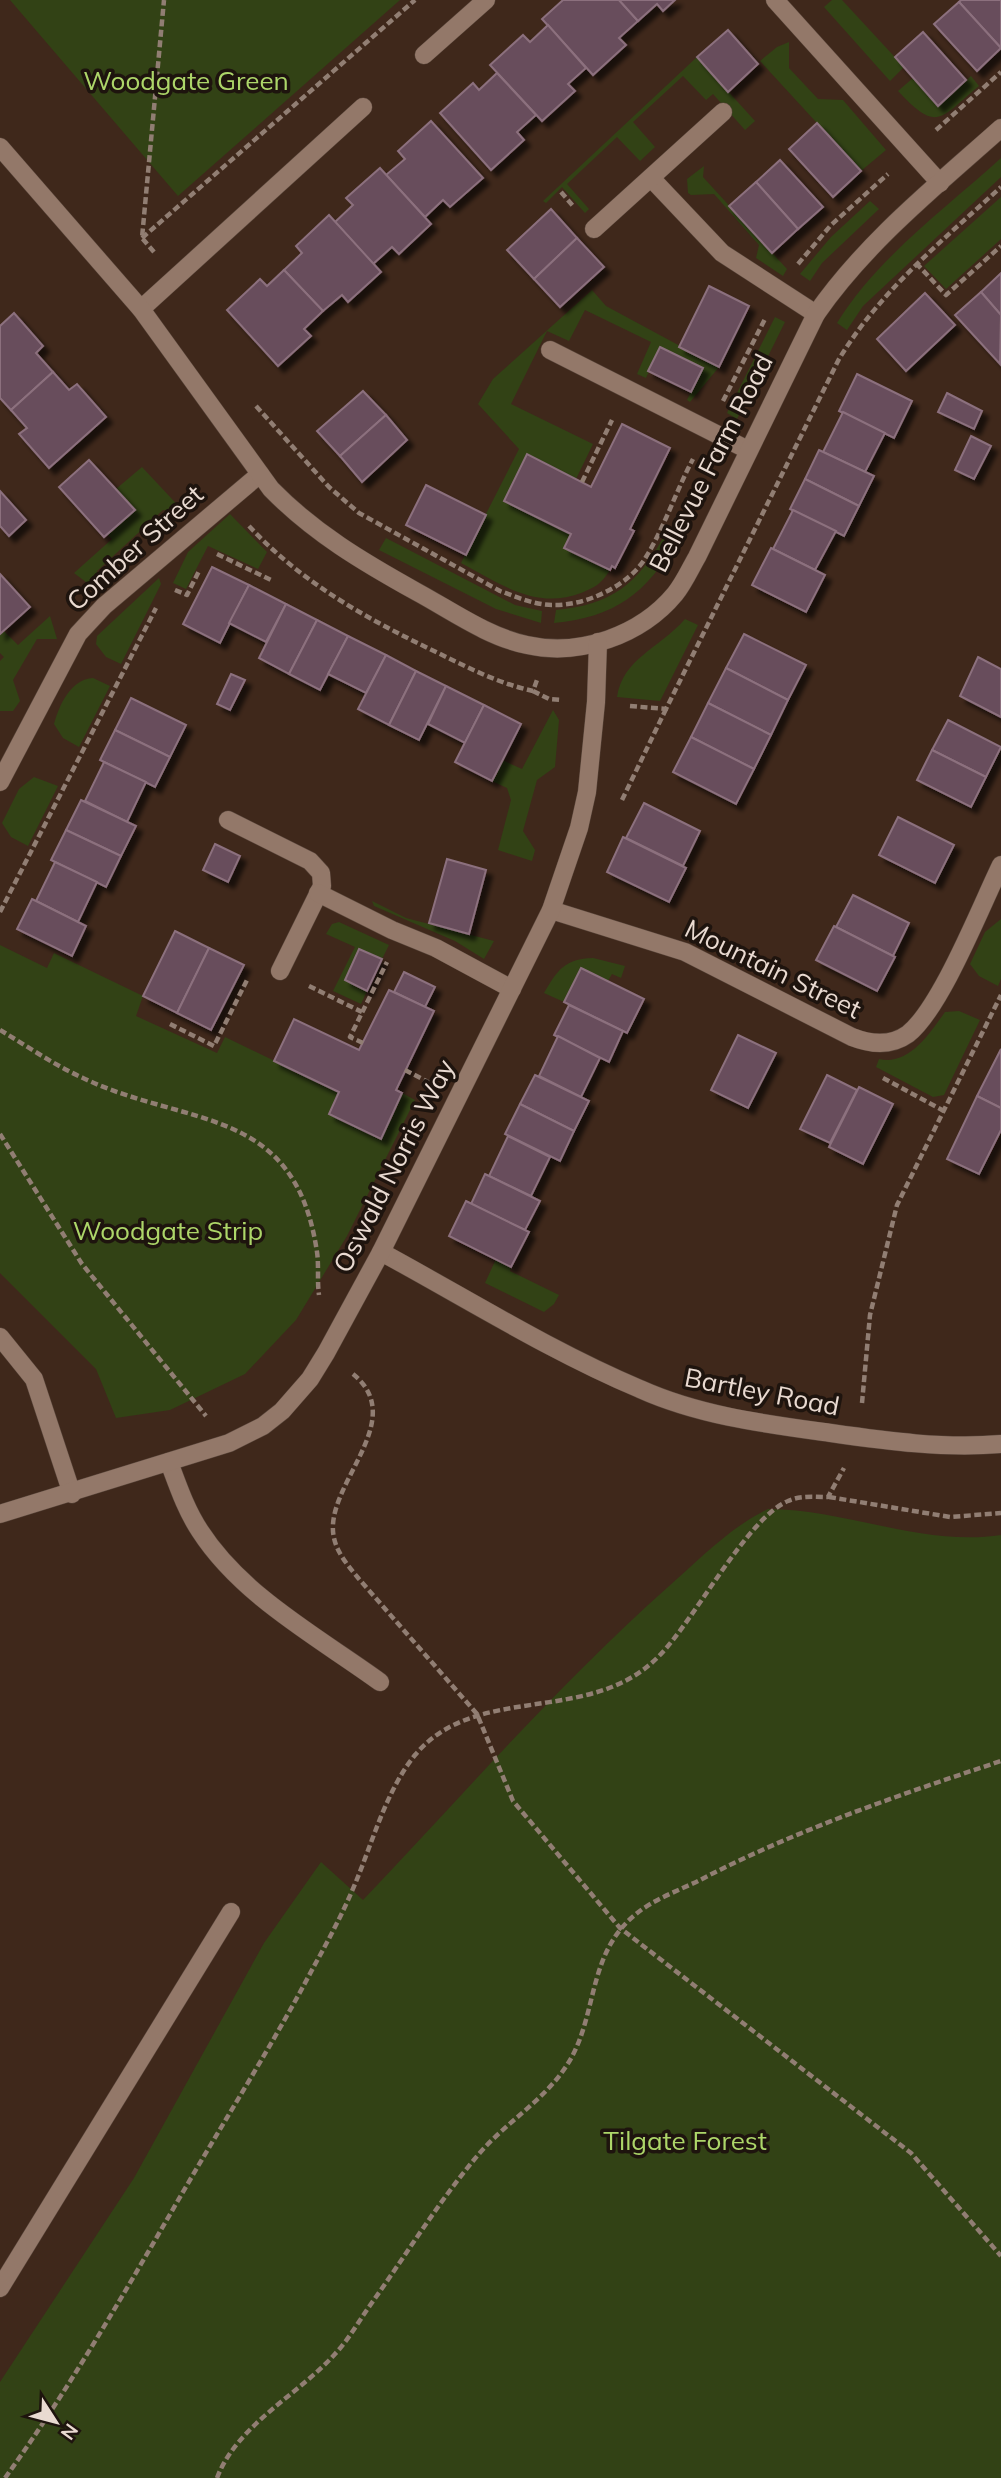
<svg xmlns="http://www.w3.org/2000/svg" width="1001" height="2478" font-family="Mulish,sans-serif">
  <style>
    .green { fill: #324215 }
    .building { fill: #684e5b; stroke: #8c707e; stroke-width: 2; filter: url(#shadow) }
    .lines { fill: none; stroke-linecap: round; stroke-linejoin: round }
    .lane-casing { stroke: #58453a; stroke-width: 19 }
    .street-casing { stroke: #58453a; stroke-width: 19 }
    .secondary-casing { stroke: #58453a; stroke-width: 19 }
    .path { stroke: #917e73; stroke-width: 4.5; stroke-dasharray: 7 3.5; stroke-linecap: butt }
    .lane { stroke: #937869; stroke-width: 18 }
    .street { stroke: #937869; stroke-width: 18 }
    .secondary { stroke: #937869; stroke-width: 18 }
    .labels { text-anchor: middle; stroke-width: 7; stroke-linejoin: round; paint-order: stroke }
    .park-label { font-size: 26px; fill: #add669; stroke: #1e140e }
    .street-label { font-size: 26px; fill: #e9dad1; stroke: #1e140e }
  </style>
  <defs>
    <filter id="shadow"><feDropShadow dx="6" dy="6" stdDeviation="2" flood-color="#0009"/></filter>
  </defs>
  <rect width="100%" height="100%" fill="#3f281b"/>
  <g class="green">
    <path d="M10,0H400L178,196Z"/>
    <path d="M832,0H842L904,67L890,81L824,7Z"/>
    <path d="M789,42V68L818,99L843,100L886,150L861,171L760,61L777,47Z"/>
    <path d="M697,57L755,121L745,130L713,94L706,100L683,76L633,122L655,147L640,161L617,137L567,184L589,209L585,213L562,187L546,203L543,201Z"/>
    <path d="M971,76L979,86C940,118 938,134 898,91L913,78L938,106Z"/>
    <path d="M1001,158V177L863,306L847,330L837,323C877,258 945,209 1001,158Z"/>
    <path d="M704,166L703,177L787,269L783,276L756,258L759,245L714,194L691,195L688,193L687,179Z"/>
    <path d="M1001,197V239L946,289L924,266Z"/>
    <path d="M870,201L879,209L822,263L810,281L800,274L831,237Z"/>
    <path d="M592,290L606,306L719,367L690,402L687,400L703,368L660,347L646,378L637,374L651,342L585,310L569,341L547,331L511,404L593,444L576,479L527,455L504,500L571,534L565,548L610,570C601,584 596,587 581,593C536,610 500,584 461,563L519,449L478,404L493,379Z"/>
    <path d="M775,317L785,322L737,419L727,413Z"/>
    <path d="M142,467L186,514L163,510L97,571L99,592L74,573L112,539L107,534L134,509L116,489Z"/>
    <path d="M230,514L267,552L258,569L208,546L186,589L173,583L188,552Z"/>
    <path d="M664,536L676,542C646,594 615,617 554,623L556,610C611,605 638,584 664,536Z"/>
    <path d="M386,538L515,605L542,611L541,623L496,609L379,550Z"/>
    <path d="M159,578L161,584L121,664L106,657L96,644L97,636Z"/>
    <path d="M50,616L57,639H37L13,680L20,701L13,711H0V661L4,657L0,653V634L4,631L18,645Z"/>
    <path d="M685,619L698,625L660,701L617,697C623,658 659,649 685,619Z"/>
    <path d="M93,678L110,686L79,747L63,738L54,724C59,705 71,679 93,678Z"/>
    <path d="M553,710L559,720L555,767L537,780L523,831L535,850L532,861L498,850L511,800L507,788L492,781L502,760L522,769Z"/>
    <path d="M34,777L58,786L28,846L11,837L2,823L19,789Z"/>
    <path d="M372,901L406,918L494,941L484,959L455,941L374,906Z"/>
    <path d="M1001,919V979L998,986L979,976L970,964L985,932Z"/>
    <path d="M339,922L389,945L382,959L359,949L345,980L367,991L361,1004L333,991L355,947L326,934L332,924Z"/>
    <path d="M0,945L47,968L54,953L143,996L136,1016L217,1053L225,1037L339,1092L381,1138L402,1093L415,1100L347,1236L296,1320L245,1374L170,1410L116,1418L96,1369L0,1273Z"/>
    <path d="M593,958L625,966L621,978L612,974L608,981L581,968L564,1002L544,993C558,969 565,959 593,958Z"/>
    <path d="M959,1011L980,1020L944,1095L933,1097L876,1067L879,1059C909,1066 930,1033 945,1012Z"/>
    <path d="M496,1259L511,1267L510,1271L559,1295L554,1304L544,1312L485,1283Z"/>
    <path d="M768,1509C845,1509 924,1547 1001,1535V2478H0V2382L134,2178L264,1943L321,1862L363,1900C463,1795 559,1684 668,1587C699,1560 730,1527 768,1509Z"/>
  </g>
  <g class="building">
    <path d="M563,0H619L638,21L619,38L626,45L593,75L542,19Z"/>
    <path d="M619,0H675L663,11L657,4L638,21Z"/>
    <path d="M961,0H1001V48L959,2Z"/>
    <path d="M959,2L1001,48L977,71L934,24Z"/>
    <path d="M548,25L586,68L568,84L575,91L542,121L490,65L523,35L530,42Z"/>
    <path d="M728,30L758,64L728,92L697,57Z"/>
    <path d="M923,32L966,80L938,106L895,57Z"/>
    <path d="M497,73L536,115L517,132L524,140L491,170L440,113L473,83L479,90Z"/>
    <path d="M431,121L483,178L450,207L443,200L425,217L386,175L405,159L398,151Z"/>
    <path d="M817,123L861,171L833,197L789,149Z"/>
    <path d="M780,160L823,207L798,229L756,182Z"/>
    <path d="M380,168L431,224L399,254L392,247L373,264L335,222L353,205L346,198Z"/>
    <path d="M756,182L798,229L772,253L729,206Z"/>
    <path d="M551,209L577,238L534,279L507,250Z"/>
    <path d="M329,215L381,272L348,302L342,295L323,311L284,270L302,253L296,246Z"/>
    <path d="M577,238L604,267L560,307L534,279Z"/>
    <path d="M284,270L323,311L304,329L311,336L278,366L227,310L260,279L267,286Z"/>
    <path d="M1001,273V315L981,292Z"/>
    <path d="M709,286L749,306L719,367L679,347Z"/>
    <path d="M981,292L1001,315L1000,364L955,315Z"/>
    <path d="M925,293L955,325L906,371L877,339Z"/>
    <path d="M14,313L43,346L36,353L53,372L11,410L0,398V326Z"/>
    <path d="M660,347L703,368L691,392L648,371Z"/>
    <path d="M53,372L69,390L77,384L106,417L49,468L19,434L27,428L11,410Z"/>
    <path d="M857,374L912,401L894,438L839,411Z"/>
    <path d="M363,391L386,415L340,456L317,431Z"/>
    <path d="M947,393L982,411L974,429L938,412Z"/>
    <path d="M843,412L885,433L865,472L823,452Z"/>
    <path d="M386,415L407,440L362,482L340,456Z"/>
    <path d="M622,424L670,448L630,529L634,531L615,568L612,566L610,570L564,548L571,534L504,501L527,454L591,487Z"/>
    <path d="M971,436L991,446L974,479L955,470Z"/>
    <path d="M819,450L874,476L859,506L805,479Z"/>
    <path d="M89,460L135,510L104,537L59,487Z"/>
    <path d="M805,479L859,506L844,536L790,509Z"/>
    <path d="M426,485L486,515L466,555L406,525Z"/>
    <path d="M0,491L26,520L9,536L0,526Z"/>
    <path d="M793,510L836,531L815,570L773,549Z"/>
    <path d="M771,548L825,575L806,612L752,585Z"/>
    <path d="M212,567L249,585L220,643L183,624Z"/>
    <path d="M0,574L30,607L0,634Z"/>
    <path d="M249,585L286,604L266,642L229,623Z"/>
    <path d="M286,604L317,620L289,674L259,658Z"/>
    <path d="M317,620L348,636L320,690L289,674Z"/>
    <path d="M744,634L806,665L788,700L726,668Z"/>
    <path d="M348,636L386,655L366,693L328,674Z"/>
    <path d="M386,655L416,671L389,725L358,709Z"/>
    <path d="M978,657L1001,669V717L960,696Z"/>
    <path d="M726,668L788,700L771,735L708,703Z"/>
    <path d="M416,671L446,686L419,740L389,725Z"/>
    <path d="M231,674L245,680L230,710L217,704Z"/>
    <path d="M446,686L484,705L465,743L428,724Z"/>
    <path d="M131,698L186,725L170,757L115,730Z"/>
    <path d="M708,703L771,735L754,769L691,737Z"/>
    <path d="M484,705L521,724L492,781L455,762Z"/>
    <path d="M948,720L1001,747L986,777L932,750Z"/>
    <path d="M115,730L170,757L155,787L100,760Z"/>
    <path d="M691,737L754,769L736,804L673,772Z"/>
    <path d="M932,750L986,777L971,807L917,780Z"/>
    <path d="M104,762L146,782L127,822L85,801Z"/>
    <path d="M81,800L136,826L121,856L66,830Z"/>
    <path d="M644,803L700,831L683,866L626,838Z"/>
    <path d="M898,817L954,845L935,883L879,855Z"/>
    <path d="M66,830L121,856L106,887L51,860Z"/>
    <path d="M623,837L686,868L669,902L607,872Z"/>
    <path d="M215,844L240,856L228,882L203,870Z"/>
    <path d="M447,859L486,870L469,934L429,923Z"/>
    <path d="M55,862L97,882L78,922L36,901Z"/>
    <path d="M853,895L909,923L893,956L836,927Z"/>
    <path d="M32,899L86,926L72,956L17,929Z"/>
    <path d="M834,926L895,957L877,991L816,960Z"/>
    <path d="M175,931L209,948L177,1013L143,996Z"/>
    <path d="M209,948L244,965L211,1030L177,1013Z"/>
    <path d="M359,949L382,959L367,991L345,980Z"/>
    <path d="M581,968L644,999L627,1033L564,1002Z"/>
    <path d="M404,972L435,987L425,1007L394,992Z"/>
    <path d="M389,990L434,1011L396,1090L402,1093L381,1139L329,1114L339,1092L274,1061L294,1019L359,1050Z"/>
    <path d="M569,1005L623,1031L609,1062L554,1035Z"/>
    <path d="M738,1035L776,1053L748,1108L711,1090Z"/>
    <path d="M558,1036L600,1058L581,1097L539,1076Z"/>
    <path d="M1001,1049V1108L977,1096Z"/>
    <path d="M535,1075L589,1101L574,1131L520,1104Z"/>
    <path d="M827,1075L857,1090L830,1143L800,1129Z"/>
    <path d="M859,1087L893,1104L863,1164L829,1147Z"/>
    <path d="M977,1096L1001,1108V1130L979,1174L947,1159Z"/>
    <path d="M520,1104L574,1131L560,1161L505,1134Z"/>
    <path d="M508,1136L550,1157L531,1196L489,1176Z"/>
    <path d="M485,1174L540,1201L525,1230L471,1204Z"/>
    <path d="M466,1201L529,1232L511,1267L449,1236Z"/>
  </g>
  <g class="lines">
    <defs>
      <g id="lane">
        <path d="M651,178L722,253L816,314"/>
        <path d="M594,229L723,112"/>
        <path d="M550,350L748,450"/>
        <path d="M228,820L310,861L321,873L322,886L280,971"/>
        <path d="M318,893L392,930L436,948L512,989"/>
      </g>
      <g id="street">
        <path d="M775,0L940,183"/>
        <path d="M424,55L486,0"/>
        <path d="M141,309L363,107"/>
        <path d="M0,782L78,634L104,606L260,474"/>
        <path d="M551,910L685,952L852,1037C870,1044 890,1047 908,1034C941,1008 981,906 1001,865"/>
        <path d="M381,1252C466,1298 550,1351 640,1389C700,1416 766,1424 831,1433C887,1441 945,1449 1001,1444"/>
        <path d="M0,1337L34,1379L72,1494"/>
        <path d="M169,1462C178,1486 186,1510 200,1531C242,1596 318,1637 380,1682"/>
        <path d="M0,2288L231,1912"/>
      </g>
      <g id="secondary">
        <path d="M0,147L141,309L271,489C314,533 363,562 417,592C452,611 488,637 527,645C580,657 641,635 675,594C684,583 690,569 697,557L816,314C866,242 936,186 1001,128"/>
        <path d="M0,1514L229,1443L263,1426L282,1411L310,1379L326,1353L381,1252L551,910L579,828L587,792L596,702L598,642"/>
      </g>
    </defs>
    <use href="#lane" class="lane-casing"/>
    <use href="#street" class="street-casing"/>
    <use href="#secondary" class="secondary-casing"/>
    <g class="path">
      <path d="M936,130L1001,72"/>
      <path d="M561,192L573,206"/>
      <path d="M142,238L415,0"/>
      <path d="M154,252L142,238L164,0"/>
      <path d="M916,263L946,295L1001,246"/>
      <path d="M798,264L831,225L888,174"/>
      <path d="M723,401L765,319"/>
      <path d="M256,406L329,487L359,513L500,591C517,597 534,605 553,605C585,606 629,586 646,557C665,526 676,491 693,459"/>
      <path d="M582,482L612,420"/>
      <path d="M249,526C301,582 365,618 434,651C467,667 497,683 533,691L537,680"/>
      <path d="M217,554L273,581"/>
      <path d="M175,590L187,595L199,571"/>
      <path d="M533,691L549,699L562,700"/>
      <path d="M630,706L666,709L839,359C881,290 942,241 1001,187"/>
      <path d="M622,800L666,709"/>
      <path d="M0,912L156,608"/>
      <path d="M309,986L362,1012"/>
      <path d="M170,1024L214,1046L248,978"/>
      <path d="M0,1030C27,1046 54,1065 83,1078C188,1128 295,1104 317,1252C319,1266 317,1281 319,1295"/>
      <path d="M363,1043L350,1037L387,962"/>
      <path d="M405,1070L430,1083"/>
      <path d="M883,1078L944,1111"/>
      <path d="M0,1134L82,1264L206,1416"/>
      <path d="M353,1374C411,1421 322,1486 334,1538C337,1553 349,1567 359,1579L477,1714L513,1801L620,1928L911,2153L1001,2256"/>
      <path d="M862,1403L870,1315L897,1205L1001,995"/>
      <path d="M829,1497L950,1517L1001,1513"/>
      <path d="M5,2478C72,2385 129,2285 187,2185C229,2113 274,2042 313,1968C328,1941 343,1913 355,1884C373,1841 386,1791 415,1755C477,1681 590,1727 659,1656C694,1621 747,1518 788,1501C801,1495 815,1497 828,1497L844,1468"/>
      <path d="M217,2478C237,2425 298,2395 335,2354C349,2339 359,2321 371,2304C406,2255 439,2201 478,2155C505,2123 542,2102 565,2068C599,2019 585,1955 636,1914C654,1899 680,1890 700,1880C796,1830 899,1795 1001,1761"/>
    </g>
    <use href="#lane" class="lane"/>
    <use href="#street" class="street"/>
    <use href="#secondary" class="secondary"/>
  </g>
  <g class="labels">
    <g class="park-label">
      <text x="186" y="90">Woodgate Green</text>
      <text x="168" y="1240">Woodgate Strip</text>
      <text x="685" y="2150">Tilgate Forest</text>
    </g>
    <g class="street-label">
      <text transform="translate(711 463) rotate(-63)" y="9">Bellevue Farm Road</text>
      <text transform="translate(135 548) rotate(-42)" y="9">Comber Street</text>
      <text transform="translate(773 969) rotate(26)" y="9">Mountain Street</text>
      <text transform="translate(394 1166) rotate(-63)" y="9">Oswald Norris Way</text>
      <text transform="translate(762 1392) rotate(11)" y="9">Bartley Road</text>
    </g>
  </g>
  <g transform="translate(56 2422) rotate(126)" stroke="#1e140e" stroke-width="5" paint-order="stroke">
  <path d="M0-5L12 26L0 18L-12 26Z" fill="#e9dad1"/>
  <text y="-10" font-size="19" font-weight="bold" text-anchor="middle" fill="#e9dad1">N</text>
  </g>
</svg>
